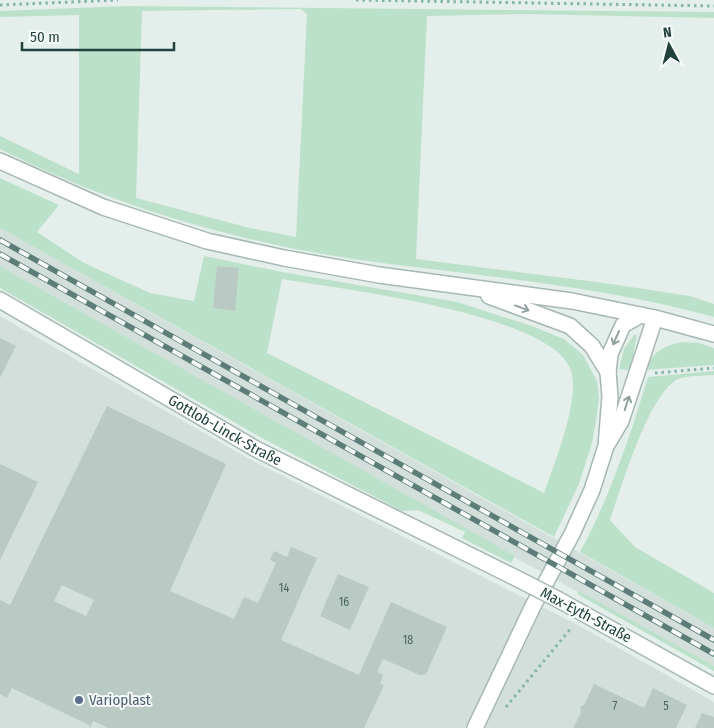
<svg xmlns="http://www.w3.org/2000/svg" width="714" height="728" font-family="'Fira Sans Condensed',sans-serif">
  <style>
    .built { fill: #d2dfda }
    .green { fill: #bce1ca; fill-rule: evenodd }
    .building { fill: #b9cac5; fill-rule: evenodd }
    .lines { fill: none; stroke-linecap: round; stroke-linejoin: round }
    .minor-casing { stroke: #a6b8b3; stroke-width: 18 }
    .path { stroke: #83b4aa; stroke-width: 3; stroke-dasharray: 2.5 4; stroke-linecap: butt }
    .minor { stroke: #fff; stroke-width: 15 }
    .rail-casing { stroke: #5d7d78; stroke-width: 5.5 }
    .rail { stroke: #f6fbf9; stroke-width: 4; stroke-dasharray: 11; stroke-linecap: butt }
    .minor-bridge-casing { stroke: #a6b8b3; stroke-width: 18; stroke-linecap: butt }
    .minor-bridge { stroke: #fff; stroke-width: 15 }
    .oneway { stroke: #90a09e }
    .service-dot { fill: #5c6f8a; stroke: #f6fbf9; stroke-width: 2 }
    .labels { text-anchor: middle; stroke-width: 4; stroke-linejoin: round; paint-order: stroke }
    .number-label { font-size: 12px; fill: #48645f }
    .street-label { font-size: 15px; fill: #22423d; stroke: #f6fbf9 }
    .service-label { font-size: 15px; fill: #4e5e75; stroke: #f6fbf9; text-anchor: start }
  </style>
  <rect width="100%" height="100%" fill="#e4efeb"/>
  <g class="built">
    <path d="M0,228L714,628V666L514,557L0,266Z"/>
    <path d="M0,316L251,460L578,625L714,702V728H0Z"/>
  </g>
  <g class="green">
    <path d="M127,6L714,12V18L528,14L427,16L416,259L604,283L690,296L714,304V317C606,287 493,277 382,263C250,246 119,209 0,149V136L79,174V15L0,17V11ZM301,9L307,14L296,237L250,228L136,198L142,11Z"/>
    <path d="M0,178L59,205L37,232L84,263L150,293L194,301L204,256L282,272L457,302L532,326L564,339L583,355L597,381L599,398L596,421L592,443L579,484L554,537L0,228ZM282,279C340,289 547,313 570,368C582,396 554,464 544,493L267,353Z"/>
    <path d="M0,266L515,556L511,563L462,538L465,532L418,510L402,511L260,437L0,288Z"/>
    <path d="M634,335H637L630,370L619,369L624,349Z"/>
    <path d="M683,342L699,343L714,348V365L645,370C651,352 666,345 683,342Z"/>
    <path d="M714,371V375C704,376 685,375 676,380C647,399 622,486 610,520L635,547L714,593V628L580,552C610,497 630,436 648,377Z"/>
    <path d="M579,591L714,666V671L577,594Z"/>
  </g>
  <g class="building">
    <path d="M217,266L239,268L235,311L213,308Z"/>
    <path d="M0,338L16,346L0,378Z"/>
    <path d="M107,406L226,464L170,591L234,619L244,597L258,603L276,563L270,560L274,551L287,557L291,547L317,558L281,640L359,675L391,602L447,627L426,674L420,675L383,659L377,672L383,675L380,684L384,685L364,728H108L93,721L90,728L89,725L12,688L7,698L0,694V600L10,605ZM62,585L94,600L86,616L54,601Z"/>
    <path d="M0,464L38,482L0,560Z"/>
    <path d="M338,574L369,587L350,630L320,616Z"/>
    <path d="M594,684L644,708L653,688L687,705L676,728H573L581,713L580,707L584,705Z"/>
    <path d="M702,713L714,717V728H695Z"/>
  </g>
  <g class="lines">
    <defs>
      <g id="minor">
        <path d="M0,161L103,207L207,241L284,258L379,275L572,301L655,318L714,334"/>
        <path d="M489,296L570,326L592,346L608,372"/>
        <path id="s1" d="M0,300L256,449L518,579"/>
        <path d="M608,443L621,421L655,318"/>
        <path d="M559,600L714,686"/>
        <path d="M475,728L533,606L572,534L592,490L606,446L610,397L608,372L610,354L623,325L641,315"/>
      </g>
    </defs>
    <use href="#minor" class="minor-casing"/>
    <g class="path">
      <path d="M356,0L714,6"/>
      <path d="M0,5L118,0"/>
      <path d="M655,373L714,368"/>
      <path d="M506,707L572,627"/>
    </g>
    <use href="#minor" class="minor"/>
    <defs>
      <g id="rail">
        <path d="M0,240L714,640"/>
        <path d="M0,254L714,654"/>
      </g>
    </defs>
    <use href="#rail" class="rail-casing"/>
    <use href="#rail" class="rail"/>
    <defs>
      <path id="minor-bridge" d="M518,579L559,600"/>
    </defs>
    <use href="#minor-bridge" class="minor-bridge-casing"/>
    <use href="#minor-bridge" class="minor-bridge"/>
  </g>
  <defs><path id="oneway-shaft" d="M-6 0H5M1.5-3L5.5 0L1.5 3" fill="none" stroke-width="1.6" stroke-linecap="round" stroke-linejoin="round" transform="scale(1.25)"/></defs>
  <g class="oneway">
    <use href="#oneway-shaft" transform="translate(522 308) rotate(20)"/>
    <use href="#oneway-shaft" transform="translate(616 338) rotate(114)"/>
    <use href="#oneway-shaft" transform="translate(627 403) rotate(-72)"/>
  </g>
  <circle class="service-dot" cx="79" cy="700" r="5"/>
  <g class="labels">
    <g class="number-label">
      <text x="284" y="592">14</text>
      <text x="344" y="606">16</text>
      <text x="408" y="644">18</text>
      <text x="615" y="710">7</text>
      <text x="666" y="710">5</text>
    </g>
    <g class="street-label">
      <text dy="5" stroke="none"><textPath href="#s1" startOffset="260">Gottlob-Linck-Straße</textPath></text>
      <text transform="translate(586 615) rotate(28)" y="5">Max-Eyth-Straße</text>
    </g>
    <g class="service-label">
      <text x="89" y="705">Varioplast</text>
    </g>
  </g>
  <g transform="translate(669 45) rotate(353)" stroke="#f6fbf9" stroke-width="4" paint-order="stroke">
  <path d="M0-4L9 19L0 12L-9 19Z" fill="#22423d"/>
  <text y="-8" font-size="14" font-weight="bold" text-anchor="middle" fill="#22423d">N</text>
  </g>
  <path d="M22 42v8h152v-8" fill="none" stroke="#22423d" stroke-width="2.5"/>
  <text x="30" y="42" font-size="15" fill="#22423d" stroke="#f6fbf9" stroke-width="4" paint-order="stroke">50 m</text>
</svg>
